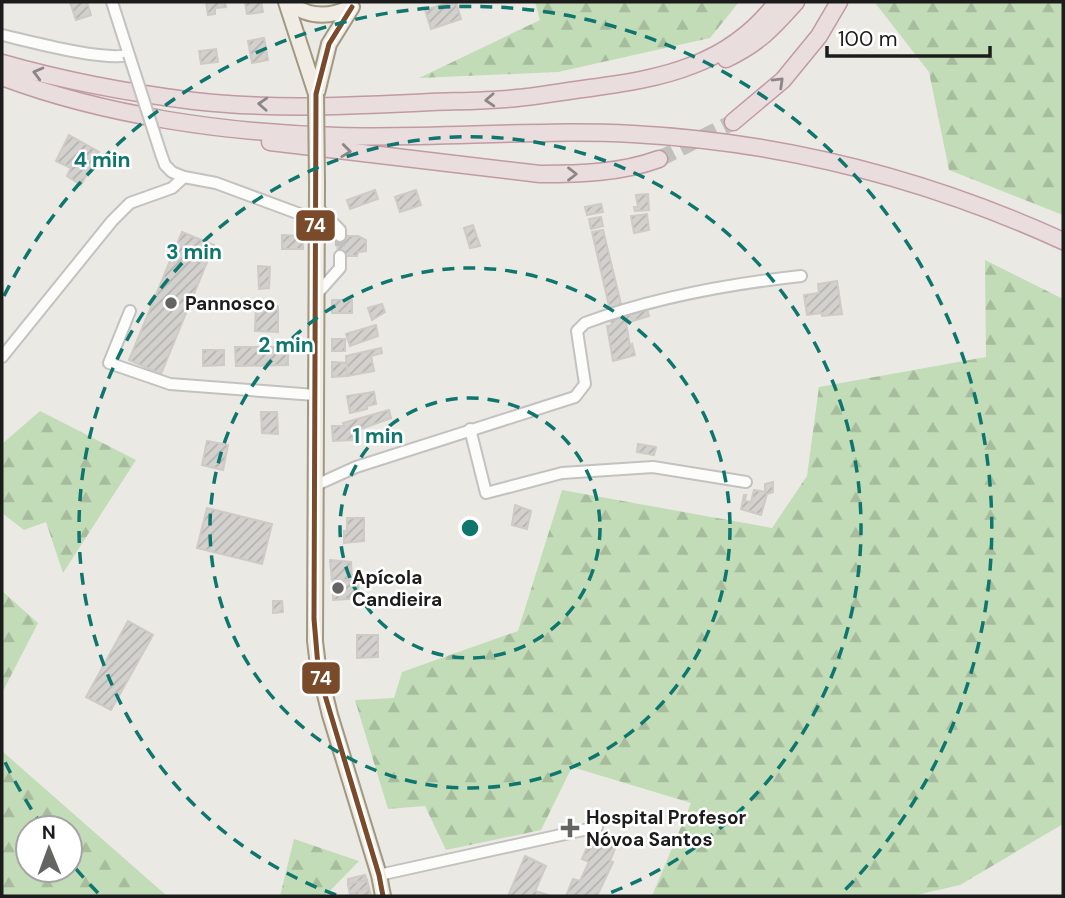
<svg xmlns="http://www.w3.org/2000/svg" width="1065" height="898" font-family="'DM Sans',sans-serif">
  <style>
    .forest { fill: url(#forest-firs); fill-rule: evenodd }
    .building { fill: url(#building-hatch); stroke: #cecac5; stroke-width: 2 }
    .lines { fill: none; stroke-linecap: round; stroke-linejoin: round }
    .minor-tunnel { stroke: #c1c0bc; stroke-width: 10; stroke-dasharray: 10 5; stroke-linecap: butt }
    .highway-tunnel { stroke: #c1c0bc; stroke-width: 16; stroke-dasharray: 16 8; stroke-linecap: butt }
    .minor-casing { stroke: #c3c2c0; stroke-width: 14 }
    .major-casing { stroke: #a09881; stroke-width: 18 }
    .highway-casing { stroke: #c19aa3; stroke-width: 19 }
    .minor { stroke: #fcfcfb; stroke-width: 10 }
    .major { stroke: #f0ece3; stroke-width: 14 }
    .highway { stroke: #e9ddde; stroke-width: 16 }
    .minor-bridge-casing { stroke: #c3c2c0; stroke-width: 14; stroke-linecap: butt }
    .major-bridge-casing { stroke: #a09881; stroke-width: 18; stroke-linecap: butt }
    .minor-bridge { stroke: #fcfcfb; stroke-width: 10 }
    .major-bridge { stroke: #f0ece3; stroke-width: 14 }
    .bus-1-casing { stroke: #fff; stroke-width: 10 }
    .bus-1 { stroke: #7a4b2a; stroke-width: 5 }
    .oneway { stroke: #8d8687 }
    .ring { fill: none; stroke: #0f766e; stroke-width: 3.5; stroke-dasharray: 12 9 }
    .poi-dot { fill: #646462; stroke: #fff; stroke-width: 2.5 }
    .labels { text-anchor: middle; stroke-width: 5; stroke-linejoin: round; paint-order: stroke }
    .poi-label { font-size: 19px; font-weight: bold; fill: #1c1c1c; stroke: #fff; text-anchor: start }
    .centre { fill: #0f766e; stroke: #fff; stroke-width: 3.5 }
    .ring-label { font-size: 21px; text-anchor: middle; font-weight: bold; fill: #0f766e; stroke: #fff; stroke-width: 5; stroke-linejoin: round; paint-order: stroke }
    .line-badge { stroke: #fff; stroke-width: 2.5 }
    .badge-label { font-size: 19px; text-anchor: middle; font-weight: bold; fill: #fff }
  </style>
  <defs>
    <pattern id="forest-firs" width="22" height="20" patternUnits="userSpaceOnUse" patternTransform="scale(1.75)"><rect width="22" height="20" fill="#c2dcb7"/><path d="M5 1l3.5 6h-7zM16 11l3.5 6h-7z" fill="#a6bc9d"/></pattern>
    <pattern id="building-hatch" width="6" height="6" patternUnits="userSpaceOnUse" patternTransform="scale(1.75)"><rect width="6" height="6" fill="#d3d1cd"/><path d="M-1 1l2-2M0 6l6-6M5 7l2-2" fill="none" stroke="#b5b3af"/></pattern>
  </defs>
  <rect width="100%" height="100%" fill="#eae9e4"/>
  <g class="forest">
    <path d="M535,2H739L710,38L558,72L419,78L540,20Z"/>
    <path d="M877,2H1063V215L949,170L929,72L876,4Z"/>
    <path d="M985,260L1063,299V824L960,885L912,896H652L691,803L572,767L541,830L446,850L425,806L388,809L355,700L394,698L402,672L518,631L562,490L772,528L807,476L819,387L986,357Z"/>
    <path d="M40,411L136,460L63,573L46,522L24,530L2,513V444Z"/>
    <path d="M2,591L38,623L2,693Z"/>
    <path d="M2,751L167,896H2ZM70,828V870H28V828Z"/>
    <path d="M294,839L359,861L325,896H280Z"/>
  </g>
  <g class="building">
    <path d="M70,2H87L91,15L76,20Z"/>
    <path d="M206,2H225L226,7L215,8V14L208,15Z"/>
    <path d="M245,2H261L263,12L247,14Z"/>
    <path d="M451,2H456L461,19L431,29L425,10Z"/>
    <path d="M264,38L268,60L252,63L248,41Z"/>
    <path d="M216,49L218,62L201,64L199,51Z"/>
    <path d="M69,135L99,152L81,185L67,176L71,168L56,161Z"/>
    <path d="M375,190L378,199L350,209L347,200Z"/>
    <path d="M416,190L421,205L400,212L395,197Z"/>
    <path d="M648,194L649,210L635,211L634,207H638L636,195Z"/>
    <path d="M601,204L603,212L587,215L585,207Z"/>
    <path d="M647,214L649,230L634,233L631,216Z"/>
    <path d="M601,217L603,226L591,229L589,219Z"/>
    <path d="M473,225L480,246L470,248L464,228Z"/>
    <path d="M603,230L622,308L610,310L592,232Z"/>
    <path d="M182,232L214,245L161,374L129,360Z"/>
    <path d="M282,235L303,236V249H282Z"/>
    <path d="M337,236H358L366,240V251L358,252L357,256H338Z"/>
    <path d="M258,266L270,267L269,288L259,289Z"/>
    <path d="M837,281L842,314L822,316V313L807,315L804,295L819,293L818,284Z"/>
    <rect x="332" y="300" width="20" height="13"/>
    <path d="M382,304L385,312L372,320L368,308Z"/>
    <path d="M256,306H278V332L255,331Z"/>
    <path d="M647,309L649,316L626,323L630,346L632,344L635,355L613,361L607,326L612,325L611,321Z"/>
    <path d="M376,325L378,336L350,346L346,334Z"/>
    <rect x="332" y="339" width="13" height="12"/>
    <path d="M235,347H288V365L236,366Z"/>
    <path d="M381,348L382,353L371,356L374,371L347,376L346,356Z"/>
    <path d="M203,350H224V365L203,366Z"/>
    <path d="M332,362L347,363V376L332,377Z"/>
    <path d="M374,392L376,404L367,406V409L350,413L347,396Z"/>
    <path d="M389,410L391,418L361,429L360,425L353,427V440L333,441L332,426H344L343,423Z"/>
    <path d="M261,412H277L278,434L262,433Z"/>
    <path d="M207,441L228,445L223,470L202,465Z"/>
    <path d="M638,444L656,447L654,455L637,452Z"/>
    <path d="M773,482V492L767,494L761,515L741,509L744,495H746L745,501L751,502L754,490L765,492V484Z"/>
    <path d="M515,505L531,511L527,529L512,525Z"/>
    <path d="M207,508L272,524L262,564L197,548Z"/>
    <path d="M347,518H364V541L344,543V531H347Z"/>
    <path d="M330,560L351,562L352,580H332Z"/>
    <path d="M333,580L358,581L359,595L349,599L333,600Z"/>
    <path d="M273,601H282L283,612L273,613Z"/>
    <path d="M128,621L153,635L111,710L86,697Z"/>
    <path d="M357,635H378V657L357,658Z"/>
    <path d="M606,835L618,841L610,861L613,862L597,896H566L573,879L580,881L589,862L582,859L590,840L602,845Z"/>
    <path d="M525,856L546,866L535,891L551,896H508Z"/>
    <path d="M365,875L367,880L348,884V879Z"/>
    <path d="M367,880L369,888L350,895L348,884Z"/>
    <path d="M369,888L371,896H356L355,892Z"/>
  </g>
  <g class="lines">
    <path class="minor-tunnel" d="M340,236V256"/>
    <path class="highway-tunnel" d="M659,159L733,122"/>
    <defs>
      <g id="minor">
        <path d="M2,35C32,42 102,61 129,55L112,2"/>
        <path d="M161,154L165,165L172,172L184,177L216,183L316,220"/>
        <path d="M316,206L340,230V236"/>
        <path d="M316,295L340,268V256"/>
        <path d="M130,311L109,363L170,384L315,395"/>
        <path d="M2,357L112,221L130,203L172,188L184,177"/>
        <path d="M470,429L486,493L562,473L653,467L746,482"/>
        <path d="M314,486L356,467L575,397L585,384L577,331L585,323C655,297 728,284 801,276"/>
        <path d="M379,875L597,827"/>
      </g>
      <g id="major">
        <path d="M286,2L316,94"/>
        <path d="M288,2C308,18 329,18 351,7"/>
        <path d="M317,93L329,44L352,7"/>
        <path d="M317,184L315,641L318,666L330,715L379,875L383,896"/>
      </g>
      <g id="highway">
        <path d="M726,59C759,43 772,29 796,2"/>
        <path d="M2,63C65,81 129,93 194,101C272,110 354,106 432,102C460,101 489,101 517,98C541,96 566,91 590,88C626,83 660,78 693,65C727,52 755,31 777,2"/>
        <path d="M2,77C106,116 227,133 338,136C436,139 534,129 633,134C783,142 927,179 1063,241"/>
        <path d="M733,122L783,80L819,36L839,2"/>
        <path d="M270,142L540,174C579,174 621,173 659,159"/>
      </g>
    </defs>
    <use href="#minor" class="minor-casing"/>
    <use href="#major" class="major-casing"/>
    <use href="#highway" class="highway-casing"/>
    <use href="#minor" class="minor"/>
    <use href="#major" class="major"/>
    <use href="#highway" class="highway"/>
    <defs>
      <path id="minor-bridge" d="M129,55L161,154"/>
      <path id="major-bridge" d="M316,94L317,184"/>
    </defs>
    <use href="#minor-bridge" class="minor-bridge-casing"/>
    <use href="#major-bridge" class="major-bridge-casing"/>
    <use href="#minor-bridge" class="minor-bridge"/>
    <use href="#major-bridge" class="major-bridge"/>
    <defs>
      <path id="bus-1" d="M352,7L329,44L316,94L314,619L318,666L324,692L379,875L383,896"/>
    </defs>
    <use href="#bus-1" class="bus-1-casing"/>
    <use href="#bus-1" class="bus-1"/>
  </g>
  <defs><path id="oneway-chevron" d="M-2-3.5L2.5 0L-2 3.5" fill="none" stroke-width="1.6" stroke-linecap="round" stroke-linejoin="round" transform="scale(1.75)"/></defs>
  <g class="oneway">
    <use href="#oneway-chevron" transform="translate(38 73) rotate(-165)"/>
    <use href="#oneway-chevron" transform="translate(779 82) rotate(-44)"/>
    <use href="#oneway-chevron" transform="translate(490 100) rotate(177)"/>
    <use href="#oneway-chevron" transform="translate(263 104) rotate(-177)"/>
    <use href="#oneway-chevron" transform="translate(346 151) rotate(7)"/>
    <use href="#oneway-chevron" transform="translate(572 174)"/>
  </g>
  <g class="ring">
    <circle cx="470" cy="528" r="130"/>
    <circle cx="470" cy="528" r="260"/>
    <path d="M336 895A391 391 0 1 1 604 895"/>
    <path d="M98 893A521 521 0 0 1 71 863M43 827A521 521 0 0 1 4 760M4 296A521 521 0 1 1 842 893"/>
  </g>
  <g class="poi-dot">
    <circle cx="171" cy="303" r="7"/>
    <circle cx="338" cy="588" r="7"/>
    <path d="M566.5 817.5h7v7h7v7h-7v7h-7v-7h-7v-7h7z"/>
  </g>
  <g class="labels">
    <g class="poi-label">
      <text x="185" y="310">Pannosco</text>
      <text x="352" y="584">Apícola<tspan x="352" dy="22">Candieira</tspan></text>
      <text x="586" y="824">Hospital Profesor<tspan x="586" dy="22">Nóvoa Santos</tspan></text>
    </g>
  </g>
  <circle cx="470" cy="528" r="10" class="centre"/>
  <g class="ring-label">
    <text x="102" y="167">4 min</text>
    <text x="194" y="259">3 min</text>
    <text x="286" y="352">2 min</text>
    <text x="378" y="443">1 min</text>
  </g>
  <g class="line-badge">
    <rect x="295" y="209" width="41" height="33" rx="7" fill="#7a4b2a"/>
    <rect x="301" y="661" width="40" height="34" rx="7" fill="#7a4b2a"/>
  </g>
  <g class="badge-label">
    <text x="315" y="232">74</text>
    <text x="321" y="685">74</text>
  </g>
  <rect width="1065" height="898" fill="none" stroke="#1c1c1c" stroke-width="7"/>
  <g transform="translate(49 849) rotate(359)"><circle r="33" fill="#ffffff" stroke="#a4a4a4" stroke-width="2"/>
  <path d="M0-5L12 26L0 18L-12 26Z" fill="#646462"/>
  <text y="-10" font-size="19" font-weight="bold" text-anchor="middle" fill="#1c1c1c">N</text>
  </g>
  <path d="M827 46v10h163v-10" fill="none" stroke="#1c1c1c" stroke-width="3.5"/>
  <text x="838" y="46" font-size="21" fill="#1c1c1c" stroke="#ffffff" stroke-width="5" paint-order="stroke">100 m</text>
</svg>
